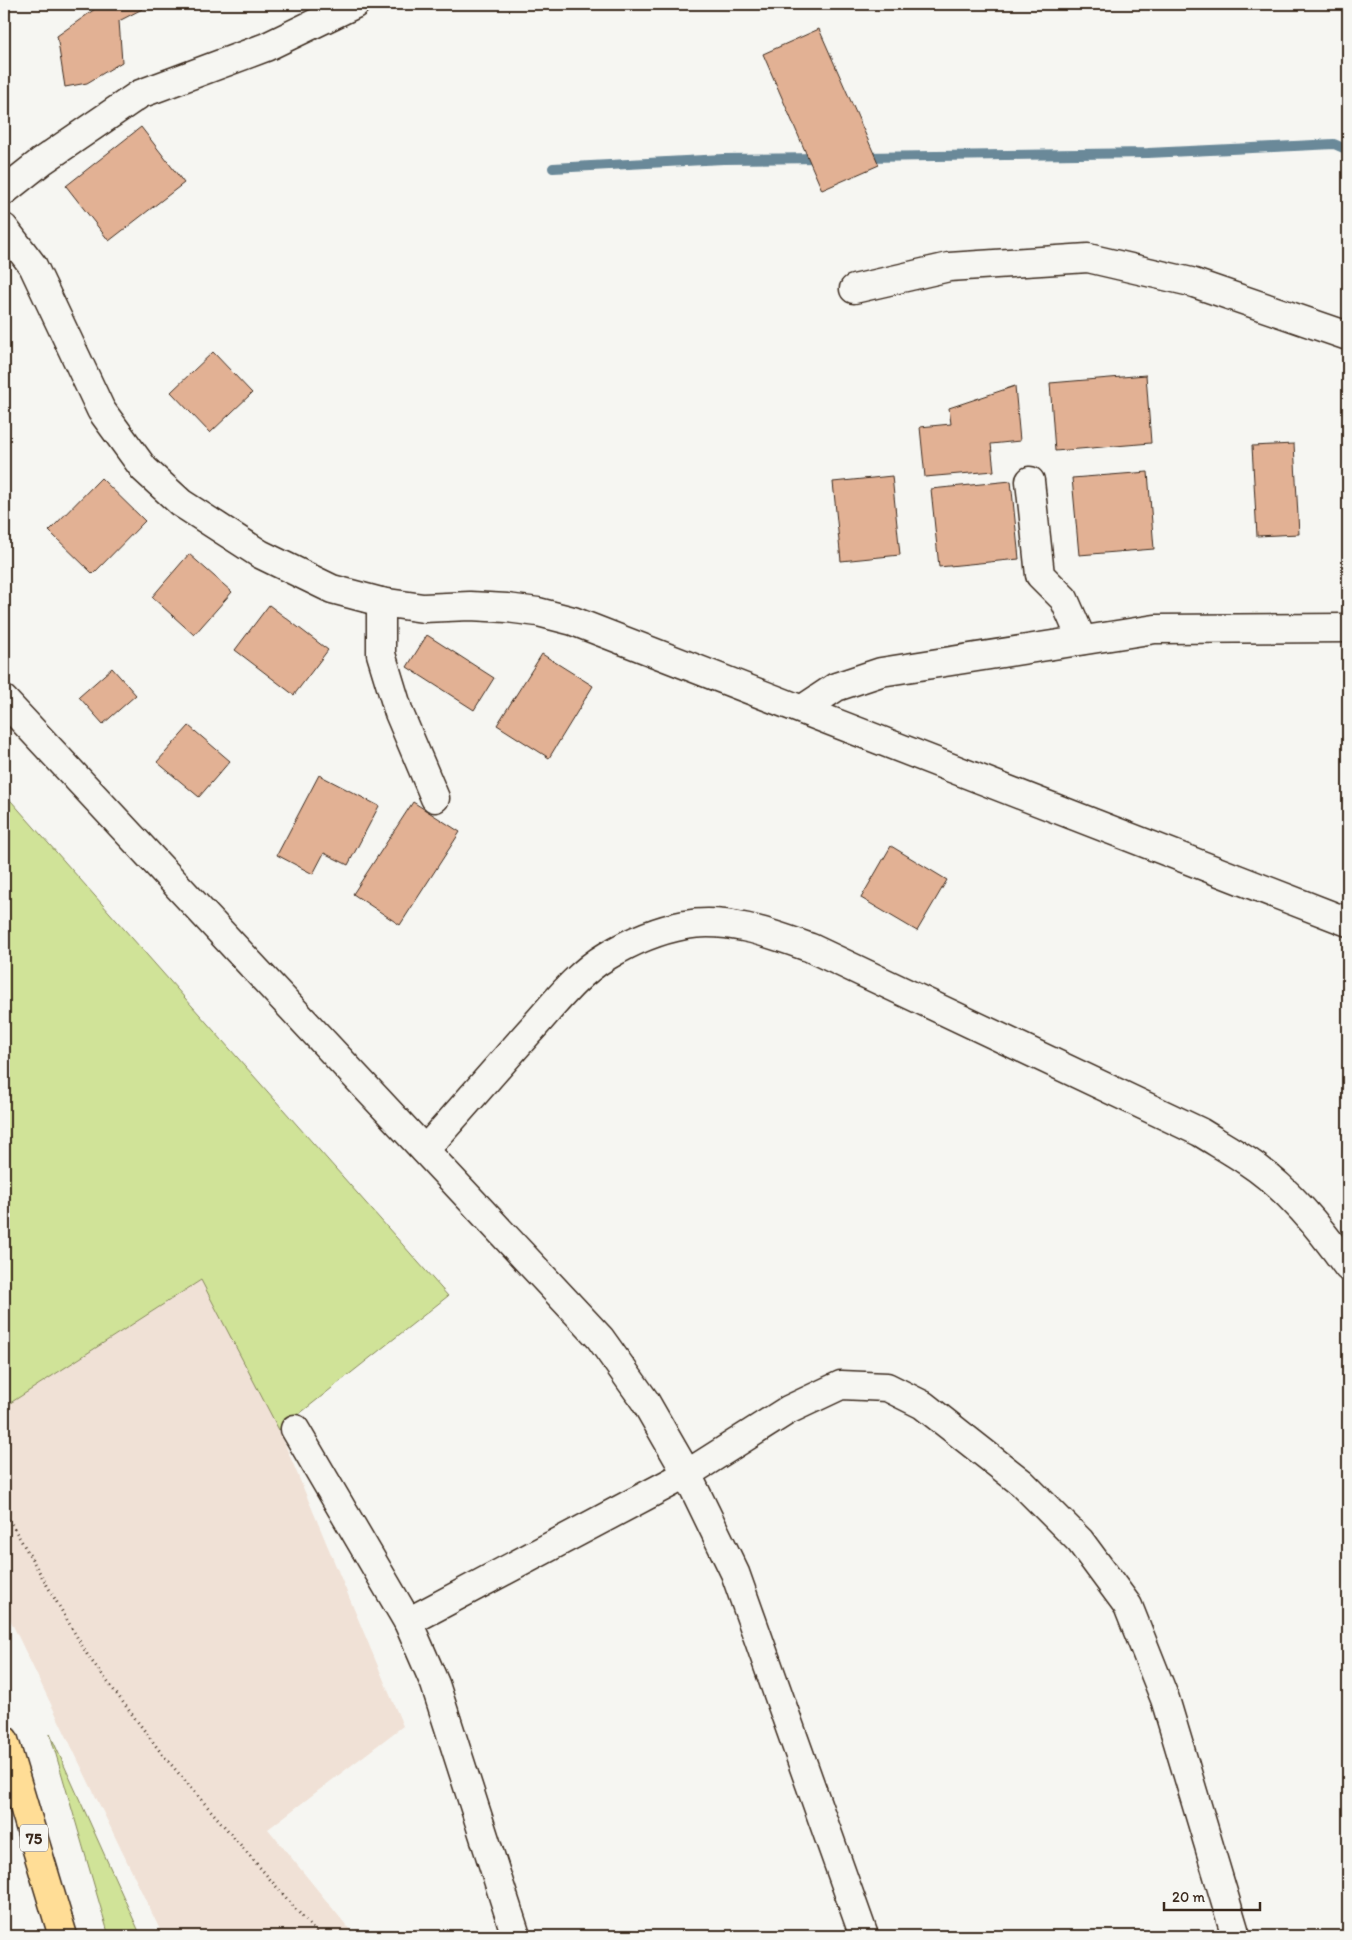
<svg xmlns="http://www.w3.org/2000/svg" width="1352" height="1940" font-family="Itim,sans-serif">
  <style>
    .built { fill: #f0e1d6 }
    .green { fill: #d0e398; stroke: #86865b }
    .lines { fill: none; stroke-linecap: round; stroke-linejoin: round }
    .stream { stroke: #6a8999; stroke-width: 10 }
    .building { fill: #e2b194; stroke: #3b2a1e }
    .minor-casing { stroke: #3b2a1e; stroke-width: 31 }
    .highway-casing { stroke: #3b2a1e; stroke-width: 31 }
    .path { stroke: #3b2a1e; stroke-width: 3; stroke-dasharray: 1 4; stroke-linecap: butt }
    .minor { stroke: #f6f6f2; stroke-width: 28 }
    .highway { stroke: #ffdd96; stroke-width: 28 }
    .labels { text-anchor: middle; stroke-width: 5; stroke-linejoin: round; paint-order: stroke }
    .shield { fill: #f6f6f2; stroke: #73675e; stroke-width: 1 }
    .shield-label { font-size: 16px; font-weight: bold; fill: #3b2a1e }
  </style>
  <rect width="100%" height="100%" fill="#f6f6f2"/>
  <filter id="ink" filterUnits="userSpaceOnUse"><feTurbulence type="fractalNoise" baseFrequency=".02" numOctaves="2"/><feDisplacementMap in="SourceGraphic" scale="10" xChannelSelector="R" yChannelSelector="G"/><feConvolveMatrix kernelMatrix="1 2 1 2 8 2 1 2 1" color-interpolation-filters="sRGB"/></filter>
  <g filter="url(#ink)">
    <path class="built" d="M201,1280L279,1430L403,1726L268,1829L355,1936H163L4,1607V1407Z"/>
    <g class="green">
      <path d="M4,793L448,1296L279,1430L201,1280L4,1407Z"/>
      <path d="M50,1734L141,1936H109Z"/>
    </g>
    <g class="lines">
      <g class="stream">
        <path d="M864,157L1148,153L1334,144L1348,150"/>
        <path d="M553,168L723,159L822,158"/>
      </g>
    </g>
    <g class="building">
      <path d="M102,4H144L146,7L119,21L122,62L87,83L65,87L57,36Z"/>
      <path d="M819,29L879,165L822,190L763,54Z"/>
      <path d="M141,127L184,183L109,241L66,186Z"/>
      <path d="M213,352L252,393L210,433L171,392Z"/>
      <path d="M1146,375L1151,443L1055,451L1050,383Z"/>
      <path d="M1015,386L1020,441L991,444L994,471L925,477L920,427L951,424L949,408Z"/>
      <path d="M1294,444L1299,534L1257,536L1252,446Z"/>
      <path d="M1148,472L1154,549L1079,555L1072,478Z"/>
      <path d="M892,476L900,555L841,561L833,482Z"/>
      <path d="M101,478L145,521L93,574L49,531Z"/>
      <path d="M1011,481L1019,559L939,567L931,489Z"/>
      <path d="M189,554L232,592L194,635L152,597Z"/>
      <path d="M269,605L328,650L294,695L235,650Z"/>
      <path d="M427,635L494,678L474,710L407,667Z"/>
      <path d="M542,654L593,686L549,758L497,725Z"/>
      <path d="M112,668L136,695L103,724L79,697Z"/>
      <path d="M189,726L230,761L199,797L157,762Z"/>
      <path d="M319,775L379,806L348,865L324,853L313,874L277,855Z"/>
      <path d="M413,802L460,832L400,925L353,894Z"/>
      <path d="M891,846L947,880L917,931L861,898Z"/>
    </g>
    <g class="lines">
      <defs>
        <g id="minor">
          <path d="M4,191L42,161L140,94L266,47L355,4"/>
          <path d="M4,228L33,266L101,410L144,469L181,503L260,554L332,589L381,602L423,608L470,606L507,608L538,612L573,621L1348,922"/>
          <path d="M854,289L949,267L1088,258L1191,282L1348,336"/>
          <path d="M1030,481L1040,575L1064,599L1082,640"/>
          <path d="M381,602V654L399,713L435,798"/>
          <path d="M4,700L600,1338L645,1401L687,1474L788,1410L841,1385L887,1387L923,1405L1022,1483L1080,1541L1128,1606L1165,1699L1236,1936"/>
          <path d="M803,709L836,687L881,672L1155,629L1348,628"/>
          <path d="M425,1150C459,1111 494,1072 528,1033C552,1007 576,974 607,956C630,942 658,930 685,925C727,917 772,934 811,948L1200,1132C1216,1142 1232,1151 1247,1161C1288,1188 1320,1228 1348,1267"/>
          <path d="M295,1429L408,1622L435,1684L516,1936"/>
          <path d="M408,1622L687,1474L735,1573L864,1936"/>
        </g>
        <path id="highway" d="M4,1740L63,1936"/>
      </defs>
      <use href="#minor" class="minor-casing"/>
      <use href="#highway" class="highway-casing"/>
      <path class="path" d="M4,1511L88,1656L162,1754L319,1936"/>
      <use href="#minor" class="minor"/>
      <use href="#highway" class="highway"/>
    </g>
  </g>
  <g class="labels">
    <rect class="shield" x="20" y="1824.5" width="28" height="27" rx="4"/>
    <g class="shield-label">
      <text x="34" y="1844">75</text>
    </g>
  </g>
  <rect width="1352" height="1940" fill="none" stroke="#f6f6f2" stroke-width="20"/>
  <rect x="10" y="10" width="1332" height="1920" fill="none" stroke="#3b2a1e" stroke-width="2" filter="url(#ink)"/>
  <path d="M1164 1902v8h96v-8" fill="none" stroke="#3b2a1e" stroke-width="2.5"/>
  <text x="1172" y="1902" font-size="15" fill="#3b2a1e" stroke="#f6f6f2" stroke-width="4" paint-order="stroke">20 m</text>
</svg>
